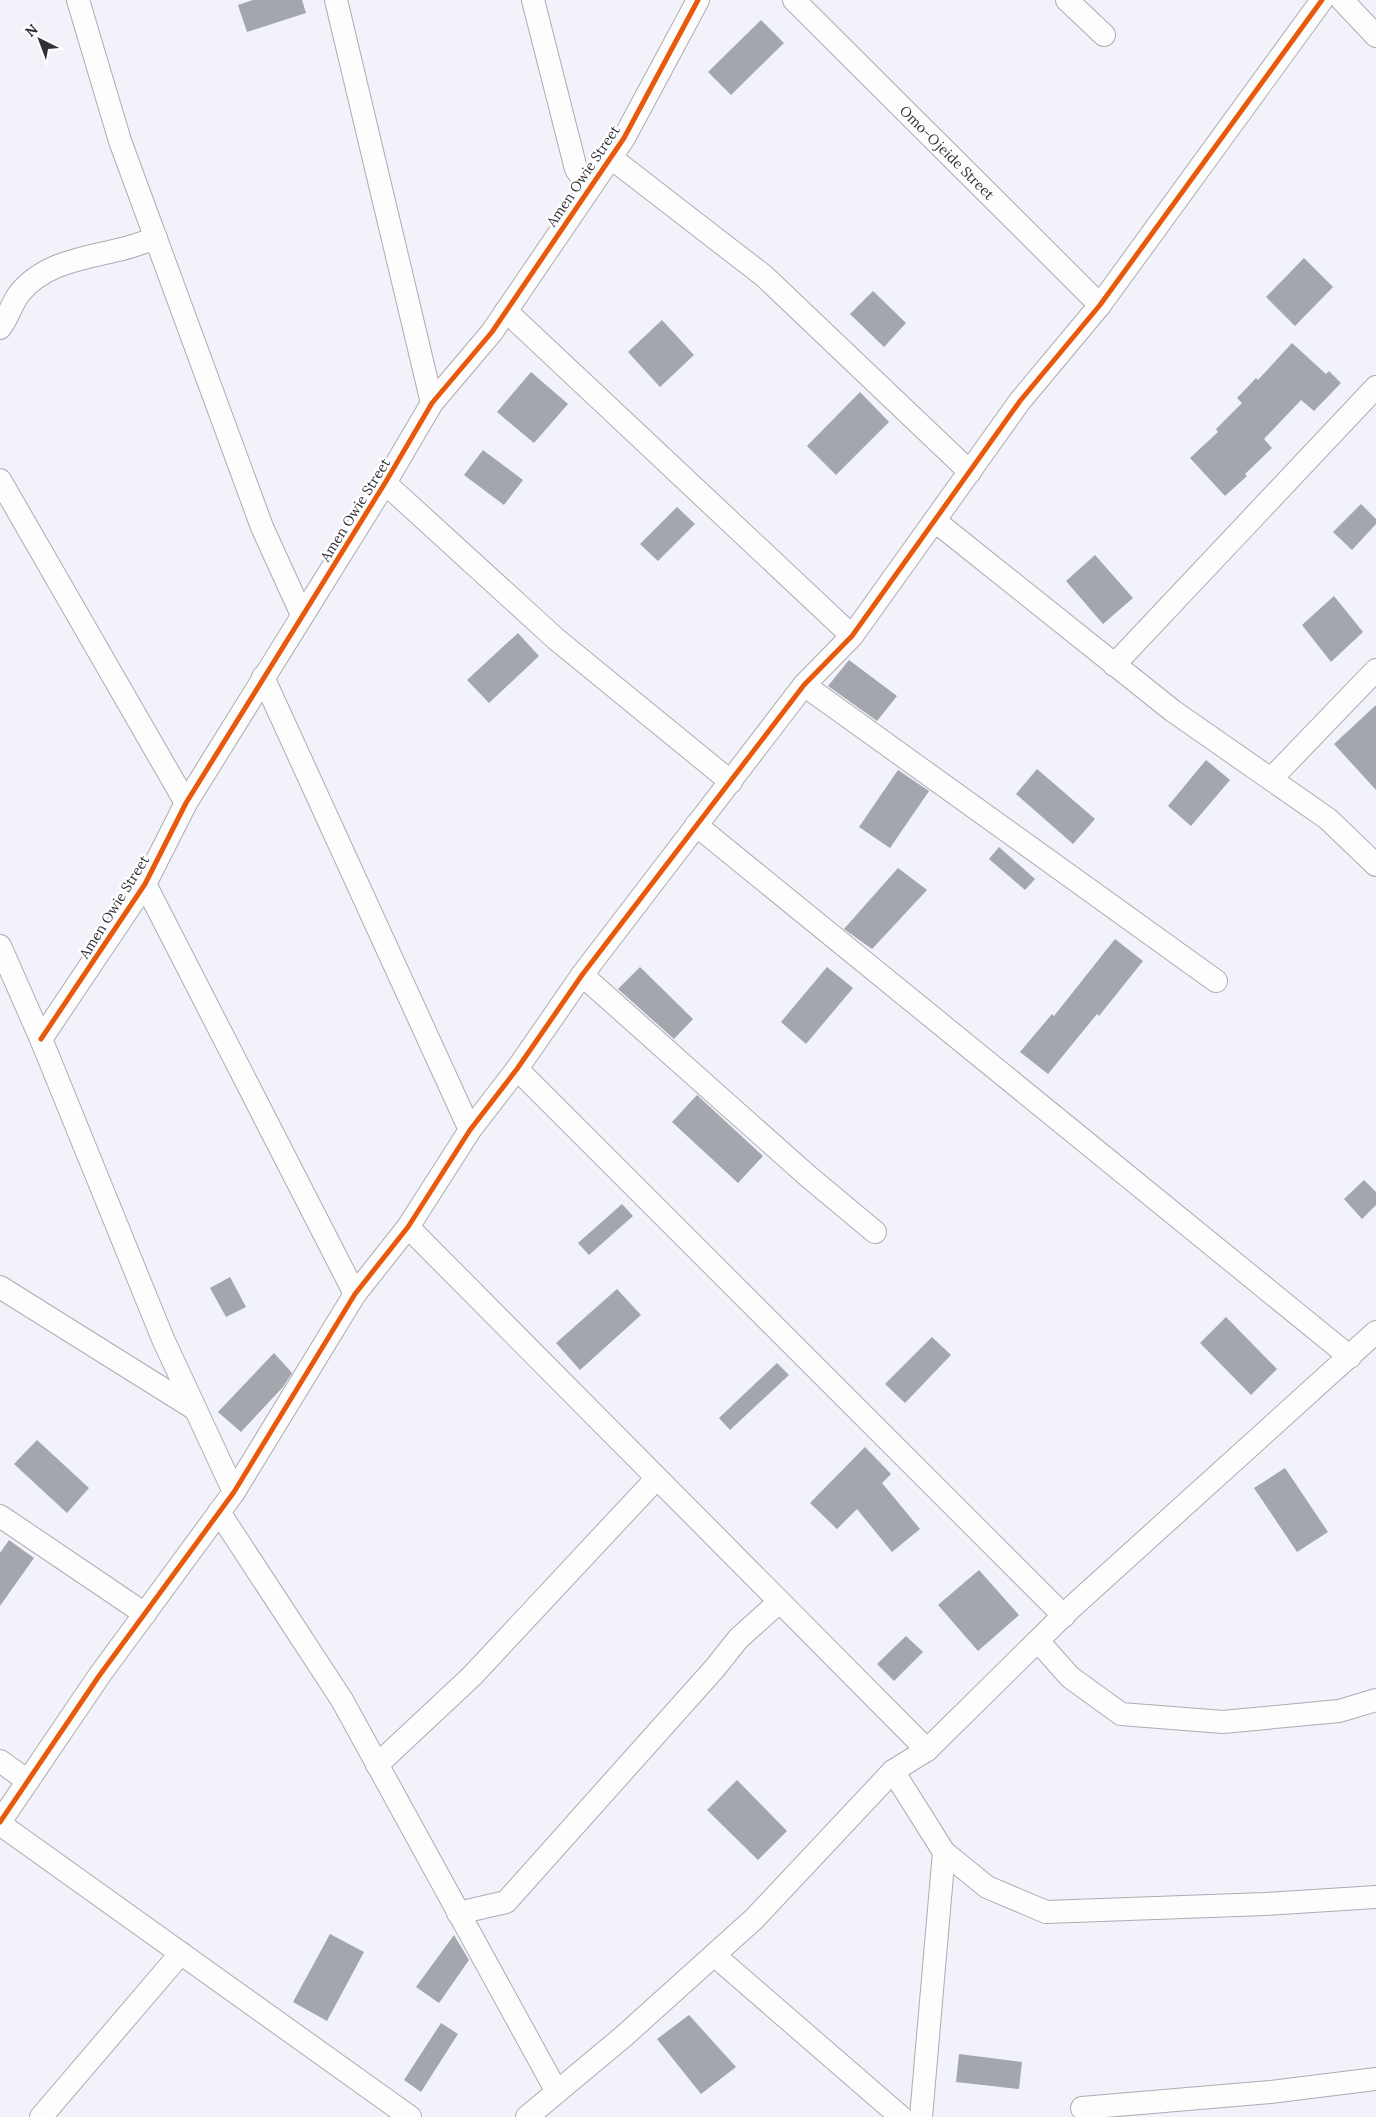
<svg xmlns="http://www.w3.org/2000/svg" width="1376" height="2117" font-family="Lora,serif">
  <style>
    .building { fill: #a3a6ac }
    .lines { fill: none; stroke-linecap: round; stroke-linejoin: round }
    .street-casing { stroke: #acacb3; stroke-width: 24 }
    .street { stroke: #fdfdfe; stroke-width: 22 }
    .cycleway-casing { stroke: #fff; stroke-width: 8 }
    .cycleway { stroke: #e8590c; stroke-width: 5 }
    .labels { text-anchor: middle; stroke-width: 5; stroke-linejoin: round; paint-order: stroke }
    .street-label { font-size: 14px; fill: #303038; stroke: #fff }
  </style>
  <rect width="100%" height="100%" fill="#f1f2fa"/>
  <g class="building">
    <path d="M253,0H302L306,13L247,32L238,5Z"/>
    <path d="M761,20L784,43L731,95L708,72Z"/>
    <path d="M1304,258L1333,287L1295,326L1266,297Z"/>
    <path d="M873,291L906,323L884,347L850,314Z"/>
    <path d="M662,320L694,355L660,387L628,352Z"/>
    <path d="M1292,343L1326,374L1329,371L1341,383L1314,411L1301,400L1264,439L1272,448L1245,474L1247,476L1225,496L1190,458L1218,432L1216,429L1242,403L1237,398L1256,378L1258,380Z"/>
    <path d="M531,372L568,404L534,443L497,412Z"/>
    <path d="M860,392L889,422L836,475L807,446Z"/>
    <path d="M483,450L523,480L504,505L464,475Z"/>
    <path d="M1361,504L1376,519V524L1352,550L1333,532Z"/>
    <path d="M677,507L695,524L658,561L640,544Z"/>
    <path d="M1095,555L1133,598L1103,624L1066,581Z"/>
    <path d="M1334,596L1363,632L1331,662L1302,625Z"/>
    <path d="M518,633L539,656L489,703L467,680Z"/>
    <path d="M849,660L897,696L877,721L828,686Z"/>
    <path d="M1376,705V790L1334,744Z"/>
    <path d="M1206,760L1230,780L1191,826L1168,806Z"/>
    <path d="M1037,769L1095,819L1073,844L1016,794Z"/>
    <path d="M898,770L929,791L890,848L859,827Z"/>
    <path d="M999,847L1035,879L1025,890L989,859Z"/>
    <path d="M898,868L927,890L872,949L844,929Z"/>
    <path d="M1115,939L1143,961L1099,1016L1097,1014L1048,1074L1020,1052L1052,1014L1054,1016Z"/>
    <path d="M640,967L693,1019L674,1039L618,989Z"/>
    <path d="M827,967L853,988L806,1044L781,1022Z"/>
    <path d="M697,1095L763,1156L738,1183L672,1122Z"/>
    <path d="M1364,1180L1376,1192V1205L1362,1219L1344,1199Z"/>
    <path d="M622,1204L633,1216L589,1255L578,1243Z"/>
    <path d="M230,1277L246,1307L226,1317L210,1288Z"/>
    <path d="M617,1289L641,1315L580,1370L556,1343Z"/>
    <path d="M1226,1317L1277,1369L1251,1395L1200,1343Z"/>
    <path d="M932,1337L951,1355L905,1403L885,1384Z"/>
    <path d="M274,1353L292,1373L283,1387L241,1432L218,1412Z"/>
    <path d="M777,1363L789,1375L730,1430L719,1418Z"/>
    <path d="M37,1440L89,1488L67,1513L14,1464Z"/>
    <path d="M865,1447L891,1474L882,1483L920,1529L892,1552L857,1509L837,1529L810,1503Z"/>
    <path d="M1285,1468L1328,1532L1297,1552L1254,1488Z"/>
    <path d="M9,1540L34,1558L0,1606V1553Z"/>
    <path d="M979,1570L1019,1615L978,1651L938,1605Z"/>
    <path d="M906,1636L923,1652L894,1681L877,1664Z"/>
    <path d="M737,1780L787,1831L758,1860L707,1810Z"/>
    <path d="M330,1934L364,1952L327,2021L293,2002Z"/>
    <path d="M454,1935L469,1960L439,2003L416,1987Z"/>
    <path d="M689,2015L736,2067L701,2094L657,2039Z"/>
    <path d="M441,2023L458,2034L421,2092L404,2080Z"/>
    <path d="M959,2054L1022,2062L1019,2089L956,2082Z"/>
  </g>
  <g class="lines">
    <defs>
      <g id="street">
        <path d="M78,0L120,141L262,527L302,615"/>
        <path d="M336,0L432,403"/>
        <path d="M533,0L576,169L589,188"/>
        <path id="s1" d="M794,0L1100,305"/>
        <path d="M1067,0L1104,35"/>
        <path d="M1342,0L1376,36"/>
        <path d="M610,157L764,276L970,472"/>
        <path d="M506,311L852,636"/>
        <path d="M0,328C8,318 11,305 19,294C44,262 86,258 122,249C134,246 145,242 156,238"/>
        <path d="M0,480L186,803"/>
        <path d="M385,483L556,639L731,782"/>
        <path d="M935,521L1173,711L1328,819L1376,865"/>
        <path d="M1114,665L1376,387"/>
        <path d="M263,677L470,1130"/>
        <path d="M804,685L1216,981"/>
        <path d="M1271,779L1376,670"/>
        <path d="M696,825L1350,1357"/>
        <path d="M145,884L355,1294"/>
        <path d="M0,946L41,1039L163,1339L234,1492"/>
        <path d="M582,975L809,1177L875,1232"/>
        <path d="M41,1039L145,884L186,803L385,483L432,403L492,332L624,138L698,0"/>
        <path d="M517,1069L1064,1616"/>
        <path d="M408,1227L927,1750"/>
        <path d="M0,1287L195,1409"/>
        <path d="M219,1512L342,1700L557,2092"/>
        <path d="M0,1516L145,1614"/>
        <path d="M1038,1641L1070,1677L1121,1714L1223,1722L1339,1711L1376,1700"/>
        <path d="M0,1761L28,1781"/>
        <path d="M377,1765L472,1676L656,1479"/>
        <path d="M893,1771L944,1852L987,1887L1046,1912L1265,1904L1376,1897"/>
        <path d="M0,1822L99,1676L234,1492L355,1294L408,1227L470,1130L517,1069L582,975L804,685L852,636L1020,401L1100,305L1322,0"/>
        <path d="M0,1824L410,2117"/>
        <path d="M458,1913L506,1902L715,1668L738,1639L779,1602"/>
        <path d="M714,1955L901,2117"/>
        <path d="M1082,2108L1270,2092L1376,2079"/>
        <path d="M41,2117L181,1953"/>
        <path d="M527,2117L624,2036L754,1919L893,1771L927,1750L1072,1607L1376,1332"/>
        <path d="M921,2117L944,1852"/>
      </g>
    </defs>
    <use href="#street" class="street-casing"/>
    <use href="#street" class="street"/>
    <defs>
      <g id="cycleway">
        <path d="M41,1039L145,884L186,803L385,483L432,403L492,332L624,138L698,0"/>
        <path d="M0,1822L99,1676L234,1492L355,1294L408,1227L470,1130L517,1069L582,975L804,685L852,636L1020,401L1100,305L1322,0"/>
      </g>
    </defs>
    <use href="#cycleway" class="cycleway-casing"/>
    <use href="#cycleway" class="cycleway"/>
  </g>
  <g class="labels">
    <g class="street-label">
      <text dy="5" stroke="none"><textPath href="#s1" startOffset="216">Omo-Ojeide Street</textPath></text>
      <text transform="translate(583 176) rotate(-56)" y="5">Amen Owie Street</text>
      <text transform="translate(355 510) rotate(-58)" y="5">Amen Owie Street</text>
      <text transform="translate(114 907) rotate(-58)" y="5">Amen Owie Street</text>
    </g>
  </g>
  <g transform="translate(40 40) rotate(318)" stroke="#ffffff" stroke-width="4" paint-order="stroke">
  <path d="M0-4L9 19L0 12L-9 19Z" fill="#303038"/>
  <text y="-8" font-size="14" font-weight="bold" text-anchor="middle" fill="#303038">N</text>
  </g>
</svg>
